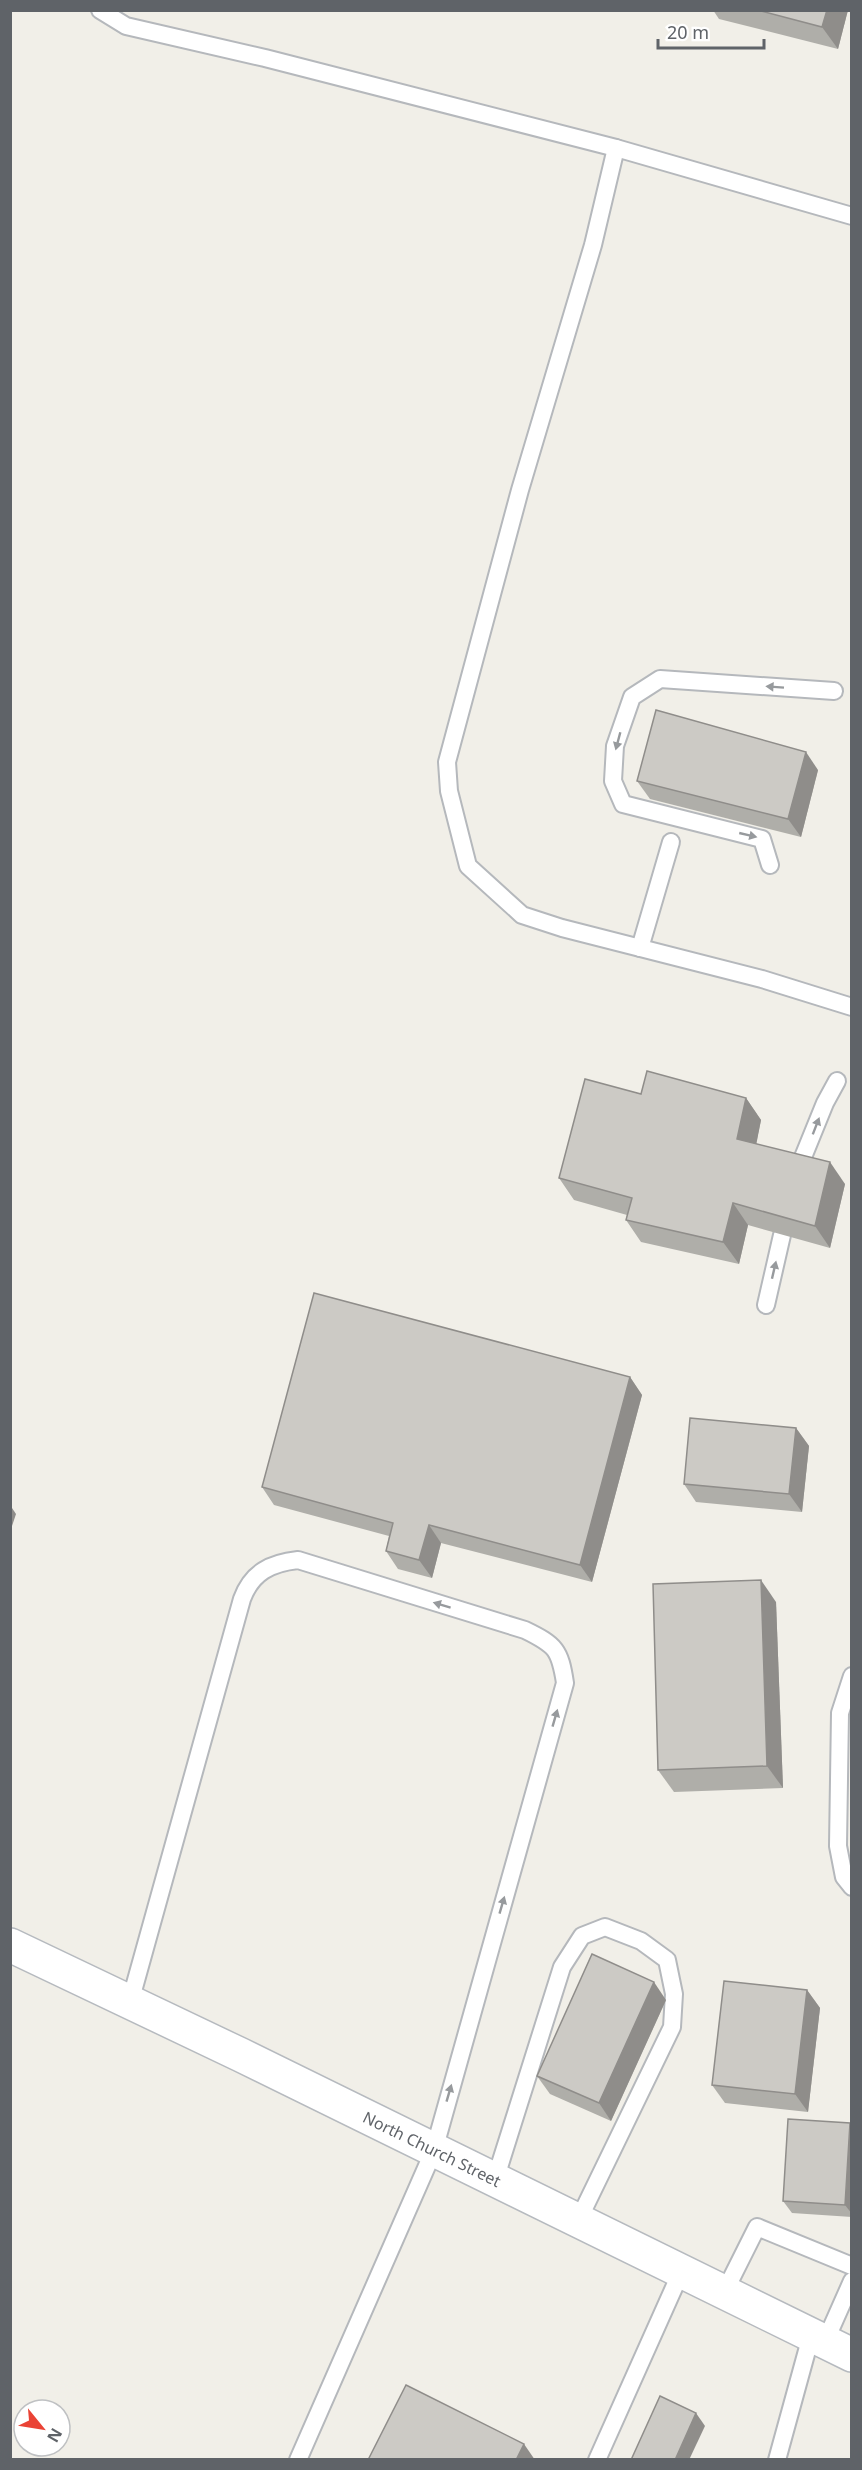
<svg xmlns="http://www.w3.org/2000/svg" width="862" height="2470" font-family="'Noto Sans',sans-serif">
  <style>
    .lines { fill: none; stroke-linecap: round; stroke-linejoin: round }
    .lane-casing { stroke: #b5b8bc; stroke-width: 20 }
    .secondary-casing { stroke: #b6babf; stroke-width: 36 }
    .lane { stroke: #fff; stroke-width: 16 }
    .secondary { stroke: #fff; stroke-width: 33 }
    .wall { fill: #afaea9 }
    .shaded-wall { fill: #8f8d8a }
    .building { fill: #cccac5; stroke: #8f8d8a; stroke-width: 1.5 }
    .oneway { fill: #979a9d }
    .labels { text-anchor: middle; stroke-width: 5; stroke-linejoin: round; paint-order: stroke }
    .street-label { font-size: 16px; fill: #5f6368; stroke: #fff }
  </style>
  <rect width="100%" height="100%" fill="#f1efe8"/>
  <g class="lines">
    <defs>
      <g id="lane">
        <path d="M100,10L126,26L265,58L616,148L852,216"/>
        <path d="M616,148L593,245L520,490L447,762L449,791L468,866L522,915L562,928L762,979L852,1007"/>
        <path d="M770,865L762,839L623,804L613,781L615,746L632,697L660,679L834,691"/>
        <path d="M640,948L671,842"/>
        <path d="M797,1172L825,1103L837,1081"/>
        <path d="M766,1305L782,1235"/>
        <path d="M852,1676L840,1713L838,1846L844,1877L852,1887"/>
        <path d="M130,2002L242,1599C252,1572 271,1563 298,1560L525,1630C556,1645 560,1650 565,1683L434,2150L298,2460"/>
        <path d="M495,2180L562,1967L582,1936L605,1927L641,1941L667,1960L674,1994L672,2027L578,2221"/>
        <path d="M724,2293L757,2227L852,2266"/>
        <path d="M825,2342L852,2281"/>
        <path d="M597,2460L681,2272"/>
        <path d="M777,2460L811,2336"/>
      </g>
      <path id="secondary" d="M10,1945L241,2055L852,2355"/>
    </defs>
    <use href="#lane" class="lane-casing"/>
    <use href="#secondary" class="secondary-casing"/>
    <use href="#lane" class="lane"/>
    <use href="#secondary" class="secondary"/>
  </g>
  <g class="wall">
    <path d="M713,10H848L838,49L719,19Z"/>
    <path d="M818,770L801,837L650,799L637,781Z"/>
    <path d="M641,1094L746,1098L761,1120L756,1144L845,1184L830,1248L748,1225L739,1264L641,1242L626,1220L627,1215L574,1200L559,1178Z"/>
    <path d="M630,1377L642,1395L592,1582L441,1543L432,1578L398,1569L386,1551L389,1536L274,1505L262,1487Z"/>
    <path d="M796,1428L809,1446L802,1512L696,1502L684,1484Z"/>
    <path d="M776,1602L783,1788L674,1792L658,1770Z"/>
    <path d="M807,1990L820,2008L808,2112L725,2103L712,2085Z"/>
    <path d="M666,2000L611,2121L550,2094L537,2076Z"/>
    <path d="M850,2123L852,2125V2217L792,2213L783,2201Z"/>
  </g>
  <g class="shaded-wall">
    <path d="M827,10H848L838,49L822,27Z"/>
    <path d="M806,752L818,770L801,837L788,819Z"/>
    <path d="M746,1098L761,1120L753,1161L737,1139Z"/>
    <path d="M830,1162L845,1184L830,1248L815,1226Z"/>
    <path d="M733,1203L748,1225L739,1264L723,1242Z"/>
    <path d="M630,1377L642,1395L592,1582L580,1565Z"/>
    <path d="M796,1428L809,1446L802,1512L789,1494Z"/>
    <path d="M10,1505L16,1514L10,1532Z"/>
    <path d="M429,1525L441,1543L432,1578L419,1560Z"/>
    <path d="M761,1580L776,1602L783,1788L767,1766Z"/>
    <path d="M654,1982L666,2000L611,2121L599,2103Z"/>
    <path d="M807,1990L820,2008L808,2112L795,2094Z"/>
    <path d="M850,2123L852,2125V2214L845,2205Z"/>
    <path d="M696,2413L705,2426L689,2460H675Z"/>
    <path d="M524,2444L535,2460H516Z"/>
  </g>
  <g class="building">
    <path d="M757,10H827L822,27Z"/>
    <path d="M656,710L806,752L788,819L637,781Z"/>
    <path d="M647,1071L746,1098L737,1139L830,1162L815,1226L733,1203L723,1242L626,1220L632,1198L559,1178L585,1079L641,1094Z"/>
    <path d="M314,1293L630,1377L580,1565L429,1525L419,1560L386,1551L393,1523L262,1487Z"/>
    <path d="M690,1418L796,1428L789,1494L684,1484Z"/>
    <path d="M761,1580L767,1766L658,1770L653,1584Z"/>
    <path d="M592,1954L654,1982L599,2103L537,2076Z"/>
    <path d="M724,1981L807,1990L795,2094L712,2085Z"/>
    <path d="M788,2119L850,2123L845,2205L783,2201Z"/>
    <path d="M406,2385L524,2444L516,2460H368Z"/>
    <path d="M660,2396L696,2413L675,2460H631Z"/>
  </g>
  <defs><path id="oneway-solid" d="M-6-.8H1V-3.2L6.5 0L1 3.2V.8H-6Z" transform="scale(1.5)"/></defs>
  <g class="oneway">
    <use href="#oneway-solid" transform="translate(775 687) rotate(-176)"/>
    <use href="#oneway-solid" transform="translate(618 741) rotate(105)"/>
    <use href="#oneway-solid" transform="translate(748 835) rotate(13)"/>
    <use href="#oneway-solid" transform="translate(816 1126) rotate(-69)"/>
    <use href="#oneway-solid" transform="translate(774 1270) rotate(-77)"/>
    <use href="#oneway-solid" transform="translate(442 1605) rotate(-163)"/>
    <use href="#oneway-solid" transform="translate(555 1718) rotate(-74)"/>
    <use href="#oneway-solid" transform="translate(502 1905) rotate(-74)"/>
    <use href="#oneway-solid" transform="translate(449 2093) rotate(-74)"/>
  </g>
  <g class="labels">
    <g class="street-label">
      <text transform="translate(432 2149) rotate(26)" y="6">North Church Street</text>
    </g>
  </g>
  <rect width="862" height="2470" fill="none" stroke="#5f6368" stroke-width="24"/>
  <g transform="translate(42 2428) rotate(120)"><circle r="28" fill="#ffffff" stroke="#bfc1c3" stroke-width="1.5"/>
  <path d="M0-4.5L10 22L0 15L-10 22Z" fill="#ea4335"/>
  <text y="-9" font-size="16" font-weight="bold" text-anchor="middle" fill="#5f6368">N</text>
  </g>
  <path d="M658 39v9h106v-9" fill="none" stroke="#5f6368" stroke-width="3"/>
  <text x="667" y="39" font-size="18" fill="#5f6368" stroke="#ffffff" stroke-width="4.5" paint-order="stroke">20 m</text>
</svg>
